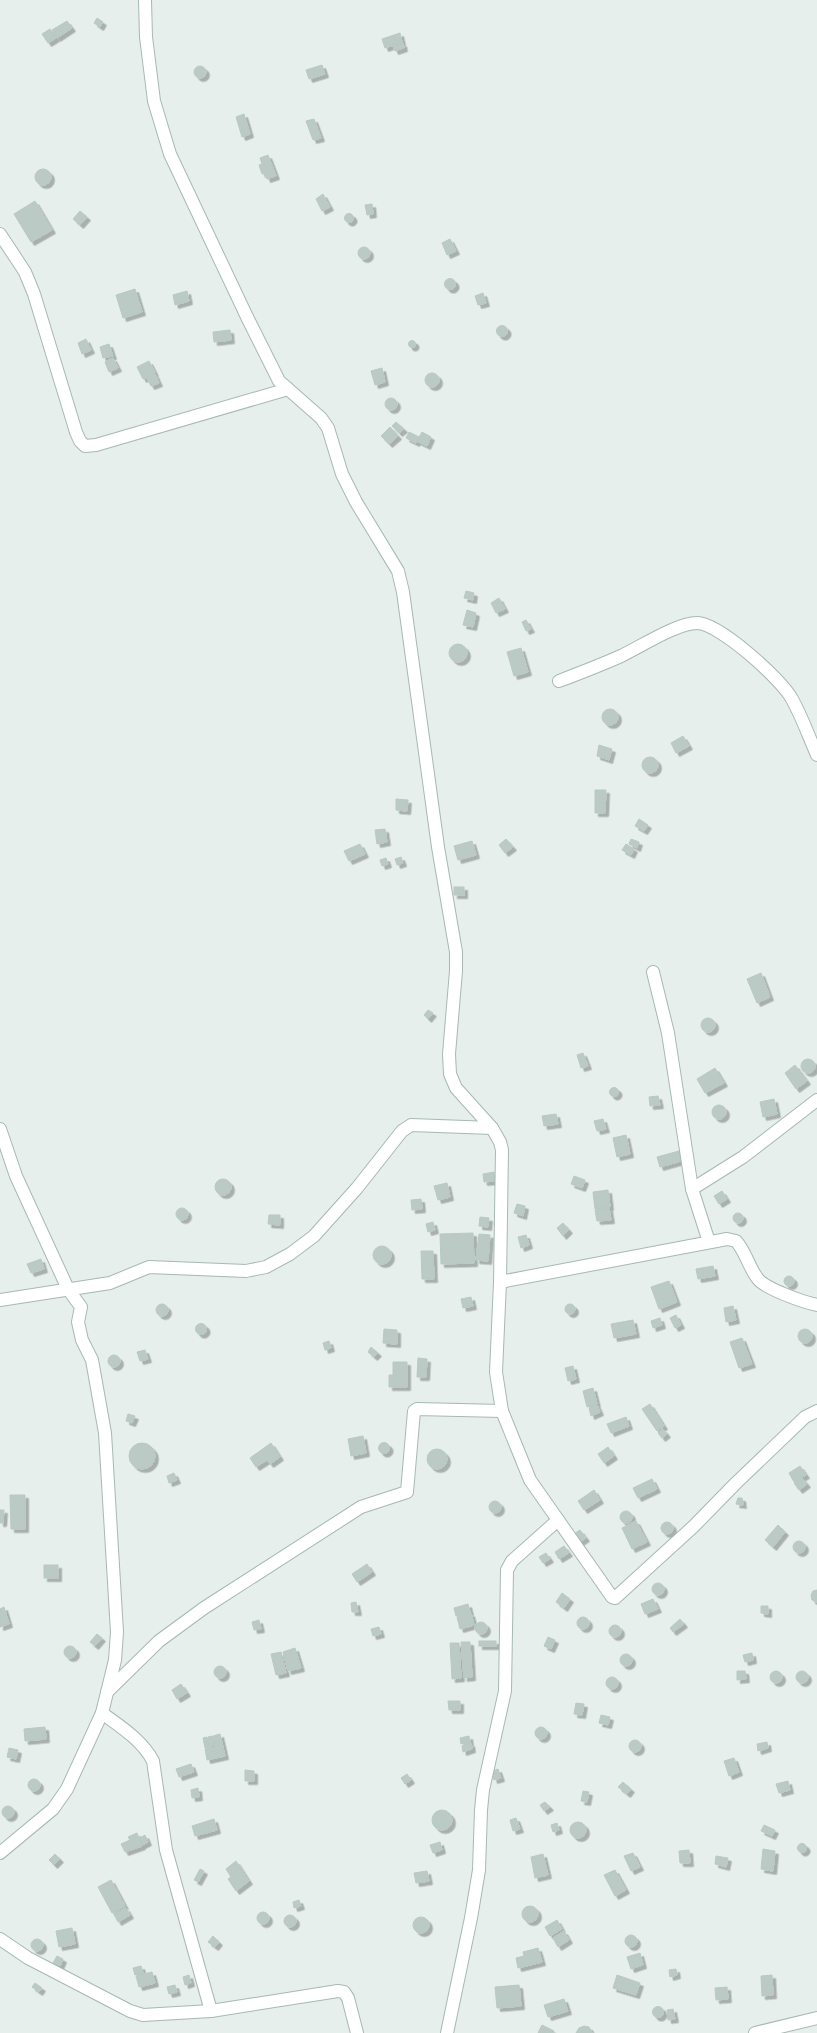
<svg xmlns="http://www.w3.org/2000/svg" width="817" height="2033" font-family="'Fira Sans Condensed',sans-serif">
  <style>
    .building { fill: #bbcac4; stroke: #b8c9c2; filter: url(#shadow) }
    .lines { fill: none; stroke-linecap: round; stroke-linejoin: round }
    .minor-casing { stroke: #a8b8b2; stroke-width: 14 }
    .minor { stroke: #fff; stroke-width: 12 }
  </style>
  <defs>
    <filter id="shadow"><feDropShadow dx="3.5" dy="3.5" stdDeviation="0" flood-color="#0004"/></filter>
  </defs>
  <rect width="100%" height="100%" fill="#e6efeb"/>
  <g class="building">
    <path d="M97,18L103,22L100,27L94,23Z"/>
    <path d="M67,21L72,28L57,38L52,30Z"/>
    <path d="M50,29L56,38L48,43L42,34Z"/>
    <path d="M400,33L402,42L385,48L382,39Z"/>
    <path d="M403,43L404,48L395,51L393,46Z"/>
    <path d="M322,65L325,74L309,79L306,70Z"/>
    <circle cx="200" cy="72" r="6"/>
    <path d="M244,114L250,134L242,137L236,117Z"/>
    <path d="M314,119L321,138L313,140L306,121Z"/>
    <path d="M268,155L276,176L267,179L265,173L262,174L259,165L262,164L260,158Z"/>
    <circle cx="43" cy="177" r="8"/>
    <path d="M323,194L330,207L322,211L316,199Z"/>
    <path d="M35,201L52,230L31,242L14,214Z"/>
    <path d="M372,204L373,214L367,215L365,205Z"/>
    <path d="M80,211L87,217L80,225L73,219Z"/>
    <circle cx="349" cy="218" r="4.5"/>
    <path d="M450,239L456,251L447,255L442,243Z"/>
    <circle cx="364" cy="253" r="6"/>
    <circle cx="450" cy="284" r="5.5"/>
    <path d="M135,289L142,312L123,318L116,295Z"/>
    <path d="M187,291L189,301L175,305L173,295Z"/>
    <path d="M483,293L486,303L478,305L475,296Z"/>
    <circle cx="502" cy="331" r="5.5"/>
    <path d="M230,330L231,340L214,342L213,332Z"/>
    <path d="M86,339L91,350L82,354L78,343Z"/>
    <circle cx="412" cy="344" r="3.5"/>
    <path d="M109,344L113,356L103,358L100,347Z"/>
    <path d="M113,358L118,368L109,372L105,362Z"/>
    <path d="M149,361L155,373L143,379L137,367Z"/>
    <path d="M382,368L385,382L375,385L371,371Z"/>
    <circle cx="432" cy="380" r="7"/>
    <path d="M155,374L159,383L151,386L147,378Z"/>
    <circle cx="391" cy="404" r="6"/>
    <path d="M396,422L404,429L399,433L392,426Z"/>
    <path d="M390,427L398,436L389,444L381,436Z"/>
    <path d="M409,432L419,437L416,443L406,438Z"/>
    <path d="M422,432L431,437L427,446L417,441Z"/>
    <path d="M466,591L474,593L473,600L464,598Z"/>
    <path d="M499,598L505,609L496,613L491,603Z"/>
    <path d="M467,610L476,613L473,627L463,625Z"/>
    <path d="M526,620L531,629L526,631L522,622Z"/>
    <circle cx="458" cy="653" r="9"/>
    <path d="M521,648L528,672L514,676L507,652Z"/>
    <circle cx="610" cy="717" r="8"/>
    <path d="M683,736L689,746L676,753L671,743Z"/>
    <path d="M599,745L612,749L609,760L597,756Z"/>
    <circle cx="650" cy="765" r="8"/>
    <path d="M595,790H606L605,813H595Z"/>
    <path d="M396,799L408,800L407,811L396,810Z"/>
    <path d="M639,819L648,825L644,831L635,826Z"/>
    <path d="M385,829L387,842L377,844L375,830Z"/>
    <path d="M506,839L513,847L505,853L499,845Z"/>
    <path d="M631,839L639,842L637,848L629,844Z"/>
    <path d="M472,841L476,855L458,860L454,846Z"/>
    <path d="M360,844L365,854L349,861L344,851Z"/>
    <path d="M626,844L634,849L631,855L622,850Z"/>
    <path d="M401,857L403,863L397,865L395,859Z"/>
    <path d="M386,858L388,864L382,866L380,860Z"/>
    <rect x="454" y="887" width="10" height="8"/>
    <path d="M761,973L770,997L757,1003L747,979Z"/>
    <path d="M428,1010L433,1013L428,1019L424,1015Z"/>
    <circle cx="708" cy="1025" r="7"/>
    <path d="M583,1053L588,1066L581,1068L577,1055Z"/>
    <circle cx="808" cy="1066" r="7"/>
    <path d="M795,1065L807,1081L796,1089L785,1073Z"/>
    <path d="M715,1068L724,1083L705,1093L697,1079Z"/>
    <circle cx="614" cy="1092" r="4.5"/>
    <path d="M658,1096L660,1105L650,1106L649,1097Z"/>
    <path d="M774,1099L777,1114L763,1117L760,1102Z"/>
    <circle cx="719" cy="1112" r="7"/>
    <path d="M556,1114L558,1124L544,1126L542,1116Z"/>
    <path d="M603,1119L606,1129L597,1131L594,1121Z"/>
    <path d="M626,1135L630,1154L617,1157L613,1138Z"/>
    <path d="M679,1151L681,1161L660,1167L657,1157Z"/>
    <path d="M494,1172L495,1181L484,1182L483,1174Z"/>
    <path d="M574,1176L585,1180L582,1188L571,1184Z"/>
    <circle cx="223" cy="1187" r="8"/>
    <path d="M447,1183L450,1197L438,1200L434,1186Z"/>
    <path d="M608,1190L610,1207L595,1209L593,1192Z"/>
    <path d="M722,1191L727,1199L719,1204L714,1196Z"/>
    <path d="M421,1199L422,1209L412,1210L411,1200Z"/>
    <path d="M517,1204L525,1206L523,1216L514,1213Z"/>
    <circle cx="182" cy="1214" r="6"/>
    <path d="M609,1208L611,1220L597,1221L595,1210Z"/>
    <circle cx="738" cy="1218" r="5"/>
    <path d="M269,1215H280V1225L268,1224Z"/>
    <path d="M480,1217L489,1218L488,1227L479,1226Z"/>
    <path d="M433,1222L435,1230L428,1232L426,1224Z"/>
    <path d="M563,1223L569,1230L563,1236L557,1228Z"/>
    <path d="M473,1233L474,1263L441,1264L440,1234Z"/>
    <path d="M479,1234L490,1235L488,1261L476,1260Z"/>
    <path d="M526,1235L529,1245L521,1248L518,1237Z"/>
    <circle cx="382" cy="1255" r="9"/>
    <path d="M421,1251H433L434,1279H422Z"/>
    <path d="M41,1259L44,1269L31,1273L27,1264Z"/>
    <path d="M713,1266L715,1276L698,1279L696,1269Z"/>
    <circle cx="789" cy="1281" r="5"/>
    <path d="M669,1281L677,1302L659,1309L651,1287Z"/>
    <path d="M471,1297L473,1306L463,1308L461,1299Z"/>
    <circle cx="570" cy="1309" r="5"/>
    <circle cx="162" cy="1310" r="6"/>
    <path d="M733,1306L736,1320L726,1322L724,1308Z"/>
    <path d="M676,1315L681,1325L675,1328L670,1318Z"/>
    <path d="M660,1318L662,1325L653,1328L651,1321Z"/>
    <path d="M633,1320L636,1334L614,1338L611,1324Z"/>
    <circle cx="201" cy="1329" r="5.5"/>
    <circle cx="805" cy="1336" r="7"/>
    <path d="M384,1329L397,1330V1344L383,1343Z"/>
    <path d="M742,1338L752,1364L739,1368L730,1342Z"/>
    <path d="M329,1341L331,1348L325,1350L323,1343Z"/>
    <path d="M371,1347L378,1353L374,1357L368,1352Z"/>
    <path d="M145,1350L148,1359L140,1361L137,1352Z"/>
    <circle cx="114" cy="1361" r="6"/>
    <path d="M418,1358L427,1359L426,1377H417Z"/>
    <path d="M393,1362H407V1387H389V1375H393Z"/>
    <path d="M573,1366L576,1379L568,1381L565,1368Z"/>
    <path d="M593,1388L597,1404L587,1407L583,1391Z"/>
    <path d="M650,1404L664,1426L657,1431L642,1409Z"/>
    <path d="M597,1405L600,1412L591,1416L589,1408Z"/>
    <path d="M128,1414L135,1416L132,1423L126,1421Z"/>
    <path d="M626,1417L629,1426L611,1433L607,1424Z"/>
    <path d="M663,1429L667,1434L662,1438L658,1433Z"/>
    <path d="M363,1436L366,1453L351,1456L348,1439Z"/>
    <circle cx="384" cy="1448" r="5.5"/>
    <path d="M271,1443L280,1457L270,1464L267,1460L256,1467L250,1458Z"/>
    <circle cx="142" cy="1456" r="13"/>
    <path d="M608,1447L614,1456L604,1463L598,1454Z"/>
    <circle cx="437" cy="1459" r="10"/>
    <path d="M800,1466L806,1475L794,1482L789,1473Z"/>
    <path d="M174,1473L177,1480L169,1483L167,1476Z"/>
    <path d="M802,1478L807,1484L799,1490L794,1483Z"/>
    <path d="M652,1479L657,1489L638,1498L633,1488Z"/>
    <path d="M594,1490L600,1500L584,1510L578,1501Z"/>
    <path d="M10,1495H25V1529H11Z"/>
    <path d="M738,1498H742L743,1505L736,1504Z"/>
    <circle cx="495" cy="1507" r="6"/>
    <path d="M0,1510H4L3,1523H0Z"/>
    <circle cx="626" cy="1517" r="6"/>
    <path d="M636,1521L647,1542L632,1549L622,1528Z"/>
    <circle cx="667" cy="1528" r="6"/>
    <path d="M778,1525L785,1532L773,1547L765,1540Z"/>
    <path d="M580,1530L586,1538L580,1542L574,1534Z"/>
    <circle cx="799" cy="1547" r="6"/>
    <path d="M564,1546L569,1553L559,1559L555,1552Z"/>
    <path d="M546,1553L550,1559L543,1563L539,1557Z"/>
    <path d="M367,1564L372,1572L357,1582L352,1574Z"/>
    <rect x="44" y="1565" width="14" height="13"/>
    <circle cx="658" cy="1589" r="6"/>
    <path d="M817,1590V1602H816L812,1600L811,1595L813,1591Z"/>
    <path d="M562,1593L570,1599L564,1608L556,1602Z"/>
    <path d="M653,1599L658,1609L645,1614L641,1604Z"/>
    <path d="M356,1602L358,1612H352L351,1603Z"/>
    <path d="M468,1604L470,1612L456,1616L454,1608Z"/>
    <path d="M761,1606H768V1614L761,1613Z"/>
    <path d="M4,1607L9,1624L0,1627V1609Z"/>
    <path d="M471,1613L474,1625L460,1629L457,1617Z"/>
    <circle cx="583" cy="1623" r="6"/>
    <path d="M680,1619L684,1624L673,1632L670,1628Z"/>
    <path d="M259,1620L261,1629L254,1630L252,1622Z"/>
    <circle cx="481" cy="1628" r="6"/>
    <circle cx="615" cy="1631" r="6"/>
    <path d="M379,1627L381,1634L373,1636L371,1629Z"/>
    <path d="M97,1634L102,1638L95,1646L90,1642Z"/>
    <path d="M548,1637L555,1640L551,1649L544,1646Z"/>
    <rect x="479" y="1641" width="17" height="5"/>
    <path d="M461,1642H470L472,1677L464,1678Z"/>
    <path d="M450,1643H459L461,1678L452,1679Z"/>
    <circle cx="70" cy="1652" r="6"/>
    <path d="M295,1648L301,1668L288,1671L283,1652Z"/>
    <path d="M281,1652L286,1673L276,1675L271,1654Z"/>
    <path d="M752,1653L753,1660L745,1662L743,1655Z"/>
    <circle cx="626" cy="1660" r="6"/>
    <circle cx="220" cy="1672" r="6"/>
    <path d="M737,1671H745L746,1679L737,1680Z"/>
    <circle cx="776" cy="1677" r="6"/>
    <circle cx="802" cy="1677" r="6"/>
    <circle cx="612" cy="1683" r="6"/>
    <path d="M181,1684L187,1693L177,1699L172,1690Z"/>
    <path d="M448,1701H460V1710H449Z"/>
    <path d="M576,1703L584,1704L582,1715L574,1714Z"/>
    <path d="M601,1715L610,1717L608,1725L599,1723Z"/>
    <path d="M45,1727L46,1739L25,1741L24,1729Z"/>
    <circle cx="541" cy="1733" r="6"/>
    <path d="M220,1734L225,1756L207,1760L205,1749L216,1747L213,1736Z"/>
    <path d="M212,1736L215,1745L210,1746L208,1737Z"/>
    <path d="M469,1736L470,1742L461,1744L460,1738Z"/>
    <path d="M207,1737L209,1747L205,1748L203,1738Z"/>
    <circle cx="635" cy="1746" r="6"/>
    <path d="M767,1742L768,1748L758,1751L757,1744Z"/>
    <path d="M471,1743L472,1749L463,1752L462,1746Z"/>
    <path d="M9,1748L18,1750L16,1759L7,1757Z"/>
    <path d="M734,1758L739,1772L729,1776L724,1761Z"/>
    <path d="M191,1764L194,1772L179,1777L176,1769Z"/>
    <path d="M498,1769L501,1778L494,1780L492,1771Z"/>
    <path d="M245,1770L254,1771V1781H245Z"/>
    <path d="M407,1774L411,1780L405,1784L401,1778Z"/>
    <circle cx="34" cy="1785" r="6"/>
    <path d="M788,1781L790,1790L779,1793L776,1784Z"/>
    <path d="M623,1782L631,1789L627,1794L618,1787Z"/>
    <path d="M198,1788L199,1797L192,1798L191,1790Z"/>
    <path d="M583,1791L589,1792L587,1802L581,1801Z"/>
    <path d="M545,1802L550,1807L544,1811L540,1805Z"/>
    <circle cx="8" cy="1812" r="6"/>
    <circle cx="442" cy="1820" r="10"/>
    <path d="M516,1818L520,1829L513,1831L510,1820Z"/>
    <path d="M214,1819L217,1830L195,1836L192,1826Z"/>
    <circle cx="578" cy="1830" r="8"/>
    <path d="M557,1823L559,1830L553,1832L551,1825Z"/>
    <path d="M764,1825L775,1830L772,1836L761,1831Z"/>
    <path d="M137,1833L142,1846L125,1852L121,1844L130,1840L128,1837Z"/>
    <path d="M145,1835L148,1842L142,1845L140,1838Z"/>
    <path d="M440,1842L442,1850L433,1853L430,1845Z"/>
    <circle cx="802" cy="1848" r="4.5"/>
    <path d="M763,1849L775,1851L773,1871L761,1869Z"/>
    <path d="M689,1850L690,1863H680L679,1851Z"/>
    <path d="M633,1853L640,1867L631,1871L624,1856Z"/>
    <path d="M55,1854L60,1859L54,1865L49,1860Z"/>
    <path d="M543,1854L548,1875L535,1878L531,1857Z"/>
    <path d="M716,1856L728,1858L726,1867L715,1864Z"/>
    <path d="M236,1861L249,1881L236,1891L228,1879L231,1877L226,1869Z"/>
    <path d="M200,1869L204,1871L198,1882L194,1880Z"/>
    <path d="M615,1870L626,1890L615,1896L604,1875Z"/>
    <path d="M427,1871L429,1881L416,1883L414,1873Z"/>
    <path d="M111,1880L125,1906L112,1913L98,1887Z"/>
    <path d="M299,1900L301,1906L294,1908L293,1902Z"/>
    <circle cx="530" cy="1914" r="8"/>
    <path d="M126,1908L130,1915L118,1922L114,1914Z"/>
    <circle cx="263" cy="1918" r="6"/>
    <circle cx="290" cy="1921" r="6"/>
    <circle cx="421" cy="1925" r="8"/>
    <path d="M557,1920L562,1929L550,1936L545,1927Z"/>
    <path d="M72,1928L75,1944L59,1947L56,1931Z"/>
    <path d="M564,1931L569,1940L558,1947L553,1938Z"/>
    <circle cx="631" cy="1941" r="6"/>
    <path d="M213,1936L219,1942L215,1947L208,1942Z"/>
    <circle cx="37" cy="1945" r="6"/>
    <path d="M538,1948L542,1962L518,1968L516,1958L524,1956L523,1952Z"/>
    <path d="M640,1953L643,1965L631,1969L627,1957Z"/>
    <path d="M57,1956L63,1959L60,1966L53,1963Z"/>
    <path d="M141,1966L143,1973L135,1975L133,1968Z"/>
    <path d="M676,1969L677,1975L670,1977L669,1970Z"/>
    <path d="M152,1972L155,1983L139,1987L136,1976Z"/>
    <path d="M189,1975L191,1983L185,1985L183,1977Z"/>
    <path d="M617,1975L640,1983L636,1995L613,1988Z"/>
    <path d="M772,1975L773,1995L762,1996L761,1976Z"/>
    <path d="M35,1983L42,1988L39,1992L32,1987Z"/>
    <path d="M175,1985L177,1992L169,1994L167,1987Z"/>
    <path d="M519,1985L521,2006L497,2008L495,1987Z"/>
    <path d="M727,1987L728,1999L716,2000L715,1988Z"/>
    <path d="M564,1999L568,2011L548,2017L544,2005Z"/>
    <circle cx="658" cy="2012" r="5.5"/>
    <path d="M673,2009L675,2019L668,2020L667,2010Z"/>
    <path d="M542,2025L554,2031L553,2033H538Z"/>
    <path d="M584,2026L589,2027L592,2033H576L579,2028Z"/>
  </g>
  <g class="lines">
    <defs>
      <g id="minor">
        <path d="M145,0L146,37L154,101L170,154L247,317L279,381L321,418L328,428L342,474L356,502L398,571L403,592L438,847L456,952V971L449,1054L450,1074L456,1088L492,1128L500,1142L502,1150L500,1282L496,1372L502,1411L530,1480L612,1597L615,1598L694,1526L736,1483L805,1417L817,1411"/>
        <path d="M0,234L25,272L34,294L76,432L80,441L85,446L96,445L288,389"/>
        <path d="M559,681C580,673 601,665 621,656C640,647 677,623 697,623C719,623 781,679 792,699C802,717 809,737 817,755"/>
        <path d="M653,972L668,1033L692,1189L709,1242"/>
        <path d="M0,1129L16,1176L68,1289L81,1307L78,1322L82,1340L92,1360L105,1433L117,1632L115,1660L102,1713L67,1789L53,1809L0,1853"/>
        <path d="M692,1189L743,1157L817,1100"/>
        <path d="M500,1282L727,1239L736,1241C746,1252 749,1268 758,1279C766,1289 803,1302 817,1305"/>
        <path d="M0,1300L110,1283L149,1267L246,1271L266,1267L290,1254L314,1236L357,1188L402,1131L411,1125L492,1128"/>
        <path d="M107,1692L159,1641L204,1608L361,1507L407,1492L414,1411L417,1409L502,1411"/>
        <path d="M102,1713C121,1727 142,1740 153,1761L166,1850L211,2011"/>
        <path d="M0,1939L28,1958L130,2011L143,2015L211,2011L338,1991L344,1992L348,1998L357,2033"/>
        <path d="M447,2033L471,1918L479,1870L481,1810L483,1790L505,1691L507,1570L512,1561L558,1520"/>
        <path d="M755,2033L817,2018"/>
      </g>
    </defs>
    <use href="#minor" class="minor-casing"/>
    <use href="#minor" class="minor"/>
  </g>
</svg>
